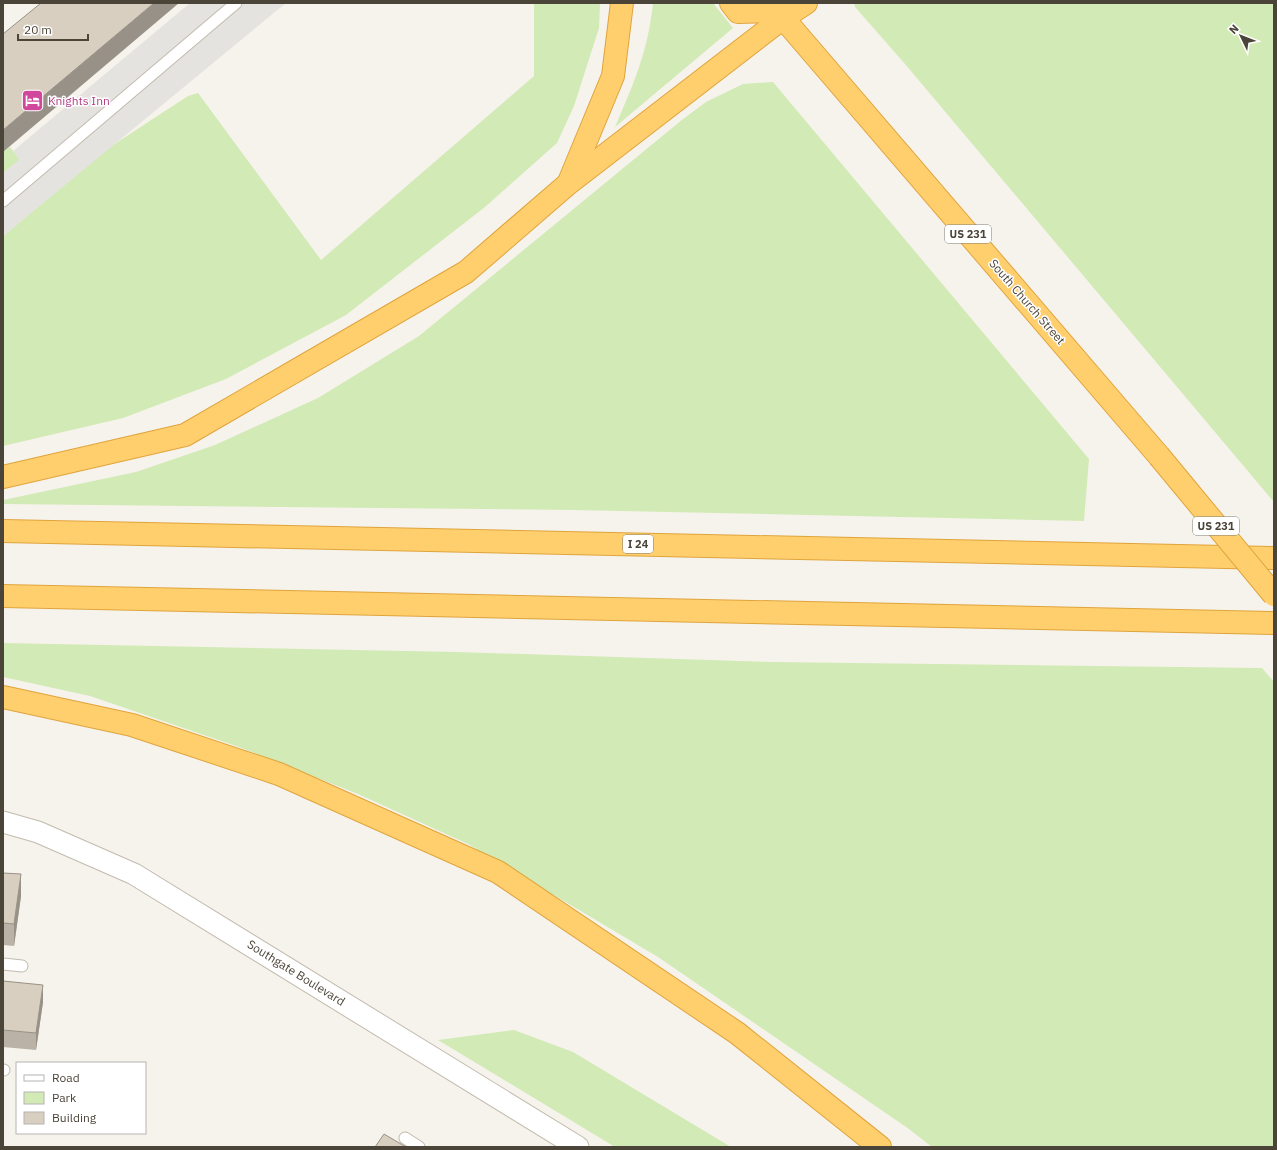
<svg xmlns="http://www.w3.org/2000/svg" width="1277" height="1150" font-family="'IBM Plex Sans',sans-serif">
  <style>
    .green { fill: #d2eab5 }
    .parking { fill: #e5e3e0 }
    .lines { fill: none; stroke-linecap: round; stroke-linejoin: round }
    .lane-casing { stroke: #c2bbae; stroke-width: 13 }
    .street-casing { stroke: #c2bbae; stroke-width: 23 }
    .highway-casing { stroke: #e0a43c; stroke-width: 24 }
    .lane { stroke: #fff; stroke-width: 11 }
    .street { stroke: #fff; stroke-width: 21 }
    .highway { stroke: #ffcf6e; stroke-width: 22 }
    .highway-bridge-casing { stroke: #e0a43c; stroke-width: 24; stroke-linecap: butt }
    .highway-bridge { stroke: #ffcf6e; stroke-width: 22 }
    .wall { fill: #bab2a6 }
    .shaded-wall { fill: #979187 }
    .building { fill: #d8cfc1; stroke: #979187 }
    .labels { text-anchor: middle; stroke-width: 3; stroke-linejoin: round; paint-order: stroke }
    .shield { fill: #fff; stroke: #817c74; stroke-width: 1 }
    .shield-label { font-size: 11px; font-weight: bold; fill: #4b4439 }
    .hotel-label { font-size: 12px; fill: #b23c85; stroke: #fff; text-anchor: start }
    .street-label { font-size: 12px; fill: #4b4439; stroke: #fff }
  </style>
  <rect width="100%" height="100%" fill="#f6f3ec"/>
  <g class="green">
    <path d="M534,3H600L599,28L574,106L557,143L485,207L346,315L226,379L123,418L3,446V236L110,147L188,96L198,93L321,260L534,76Z"/>
    <path d="M653,3H713L733,28L615,127C634,83 648,51 653,3Z"/>
    <path d="M854,3H1274V502L905,64L855,7Z"/>
    <path d="M773,82L1089,459L1084,521L573,510L3,504V500L136,472L215,445L318,398L419,336L683,119L706,102L743,84Z"/>
    <path d="M10,147L20,160L3,173V152Z"/>
    <path d="M3,643L457,652L773,662L1262,668L1274,682V1147H932L909,1129L658,957L468,844L358,794L236,746L90,696L3,677Z"/>
    <path d="M514,1030L573,1052L731,1147H615L438,1040Z"/>
  </g>
  <path class="parking" d="M190,3H286L3,236V173L19,160L13,151Z"/>
  <g class="lines">
    <defs>
      <g id="lane">
        <path d="M3,201L236,3"/>
        <path d="M3,964L22,966"/>
        <path d="M3,1070H4"/>
        <path d="M405,1138L419,1147"/>
      </g>
      <path id="street" d="M3,822L38,832L134,874L578,1147"/>
      <g id="highway">
        <path d="M731,3L738,12L778,11"/>
        <path d="M779,6L778,11L783,18L1159,456"/>
        <path d="M569,182L613,76L622,3"/>
        <path d="M3,477L185,435L466,272L569,183L783,18L806,3"/>
        <path d="M3,531L1274,558"/>
        <path d="M3,596L1274,623"/>
        <path d="M3,697L132,725L279,774L498,872L737,1033L880,1147"/>
      </g>
    </defs>
    <use href="#lane" class="lane-casing"/>
    <use href="#street" class="street-casing"/>
    <use href="#highway" class="highway-casing"/>
    <use href="#lane" class="lane"/>
    <use href="#street" class="street"/>
    <use href="#highway" class="highway"/>
    <defs>
      <path id="highway-bridge" d="M1159,456L1274,595"/>
    </defs>
    <use href="#highway-bridge" class="highway-bridge-casing"/>
    <use href="#highway-bridge" class="highway-bridge"/>
  </g>
  <g class="wall">
    <path d="M3,873L21,896L14,946L3,945Z"/>
    <path d="M3,981L43,1002L36,1050L3,1047Z"/>
  </g>
  <g class="shaded-wall">
    <path d="M154,3H179L3,152V130Z"/>
    <path d="M21,874V896L14,946V924Z"/>
    <path d="M43,985V1002L36,1050V1033Z"/>
  </g>
  <g class="building">
    <path d="M41,3H154L3,130V34Z"/>
    <path d="M3,873L21,874L14,924L3,923Z"/>
    <path d="M3,981L43,985L36,1033L3,1030Z"/>
    <path d="M384,1134L406,1147H375Z"/>
  </g>
  <defs>
    <symbol id="hotel-square" viewBox="-11 -11 22 22"><rect x="-9" y="-9" width="18" height="18" rx="4" fill="#d1479c" stroke="#fff"/><path d="M-6-4.5h1.5V1H6V5H4.5V3h-9V5H-6ZM-4 0a1.8 1.8 0 1 1 3.6 0ZM.5 0V-2.5h3Q6-2.5 6 0Z" fill="#fff"/></symbol>
  </defs>
  <g fill-rule="evenodd">
    <use href="#hotel-square" x="20" y="88" width="25" height="25"/>
  </g>
  <g class="labels">
    <g class="shield">
      <rect x="945" y="225" width="46" height="18" rx="3"/>
      <rect x="1193" y="517" width="46" height="18" rx="3"/>
      <rect x="623" y="535" width="30" height="18" rx="3"/>
    </g>
    <g class="shield-label">
      <text x="968" y="238">US 231</text>
      <text x="1216" y="530">US 231</text>
      <text x="638" y="548">I 24</text>
    </g>
    <g class="hotel-label">
      <text x="48" y="105">Knights Inn</text>
    </g>
    <g class="street-label">
      <text transform="translate(1027 302) rotate(49)" y="4">South Church Street</text>
      <text transform="translate(296 973) rotate(32)" y="4">Southgate Boulevard</text>
    </g>
  </g>
  <rect width="1277" height="1150" fill="none" stroke="#4b4439" stroke-width="8"/>
  <rect x="16" y="1062" width="130" height="72" fill="#ffffff" stroke="#b7b4b0"/>
  <rect x="24" y="1075" width="20" height="6" fill="#ffffff" stroke="#b7b4b0"/>
  <text x="52" y="1082" font-size="12" fill="#4b4439">Road</text>
  <rect x="24" y="1092" width="20" height="12" fill="#d2eab5" stroke="#b7b4b0"/>
  <text x="52" y="1102" font-size="12" fill="#4b4439">Park</text>
  <rect x="24" y="1112" width="20" height="12" fill="#d8cfc1" stroke="#b7b4b0"/>
  <text x="52" y="1122" font-size="12" fill="#4b4439">Building</text>
  <g transform="translate(1241 36) rotate(313)" stroke="#ffffff" stroke-width="3" paint-order="stroke">
  <path d="M0-3L7 15L0 10L-7 15Z" fill="#4b4439"/>
  <text y="-6" font-size="11" font-weight="bold" text-anchor="middle" fill="#4b4439">N</text>
  </g>
  <path d="M18 34v6h70v-6" fill="none" stroke="#4b4439" stroke-width="2"/>
  <text x="24" y="34" font-size="12" fill="#4b4439" stroke="#ffffff" stroke-width="3" paint-order="stroke">20 m</text>
</svg>
